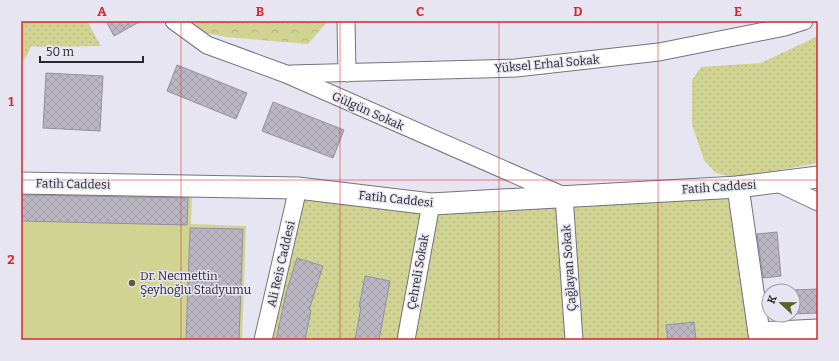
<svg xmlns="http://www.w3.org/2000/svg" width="839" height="361" font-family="Bitter,serif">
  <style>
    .grass { fill: url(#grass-dots) }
    .park { fill: url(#park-crowns) }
    .pitch { fill: #d0d391 }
    .building { fill: url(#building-cross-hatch); stroke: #94919d }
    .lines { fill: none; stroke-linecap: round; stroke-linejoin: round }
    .minor-casing { stroke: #75727d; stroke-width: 19 }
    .tertiary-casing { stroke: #75727d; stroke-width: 23 }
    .minor { stroke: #fff; stroke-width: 17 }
    .tertiary { stroke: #fff; stroke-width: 21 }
    .grid { fill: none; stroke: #d62828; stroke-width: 1; stroke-opacity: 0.55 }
    .poi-dot { fill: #5d5e2b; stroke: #e8e5f2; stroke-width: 1.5 }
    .labels { text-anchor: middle; stroke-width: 3; stroke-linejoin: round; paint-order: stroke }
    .street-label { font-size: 12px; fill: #29282d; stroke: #e8e5f2 }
    .poi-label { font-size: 12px; fill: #29282d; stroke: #e8e5f2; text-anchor: start }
    .neatline { fill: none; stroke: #d62828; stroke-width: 1.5 }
    .grid-label { font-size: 13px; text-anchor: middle; font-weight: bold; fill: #d62828 }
  </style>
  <defs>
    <pattern id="grass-dots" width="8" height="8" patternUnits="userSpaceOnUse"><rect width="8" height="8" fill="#d0d391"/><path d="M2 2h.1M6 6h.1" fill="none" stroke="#b3b57d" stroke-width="1.8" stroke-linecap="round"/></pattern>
    <pattern id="park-crowns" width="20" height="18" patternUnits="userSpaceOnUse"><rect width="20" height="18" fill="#d0d391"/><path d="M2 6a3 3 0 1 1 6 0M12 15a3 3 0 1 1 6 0" fill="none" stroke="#b3b57d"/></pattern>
    <pattern id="building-cross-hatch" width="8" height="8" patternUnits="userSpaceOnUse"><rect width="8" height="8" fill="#bab7c3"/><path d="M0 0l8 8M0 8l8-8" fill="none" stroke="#a09da8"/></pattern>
  </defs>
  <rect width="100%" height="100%" fill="#e8e5f2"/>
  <g class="grass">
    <path d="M21,21H87L101,46L42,47L31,46L27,56L21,62Z"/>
    <path d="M818,36V163L736,178L716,173L704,160L692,125V80L701,67L761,63Z"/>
    <path d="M738,187L759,333L818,340H263L298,188L431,204Z"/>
  </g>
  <path class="park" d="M191,21H328L308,44L226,37L205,33Z"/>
  <path class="pitch" d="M21,187L192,192L191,224L246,226L242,340H21Z"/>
  <g class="building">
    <path d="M106,21H141L114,36Z"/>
    <path d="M177,65L247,93L236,119L167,91Z"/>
    <path d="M46,73L103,76L100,131L43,128Z"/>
    <path d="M273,102L344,130L333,158L262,131Z"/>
    <path d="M21,195L188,198L187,225L21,221Z"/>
    <path d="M190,228L243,229L239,340H186Z"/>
    <path d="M777,232L781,276L763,278L757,234Z"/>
    <path d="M297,258L323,266L309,310H311L305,340H276L286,293Z"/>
    <path d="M365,276L390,281L379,340H355L361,307H359Z"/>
    <path d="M818,289V313L793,314V290Z"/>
    <path d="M694,322L696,340H668L666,325Z"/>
  </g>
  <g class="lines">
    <defs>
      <g id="minor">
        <path d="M174,21L207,45L286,74L564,196L574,340"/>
        <path d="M346,21L347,73"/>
        <path d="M291,74L516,68L659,52L785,27L804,21"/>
        <path d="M776,182L818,202"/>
        <path d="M263,340L298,188"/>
        <path d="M406,340L431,204"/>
      </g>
      <g id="tertiary">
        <path d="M21,183L298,188L431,204L738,187L818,177"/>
        <path d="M738,187L760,340"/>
        <path d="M759,333L818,330"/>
      </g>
    </defs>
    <use href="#minor" class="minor-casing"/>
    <use href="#tertiary" class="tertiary-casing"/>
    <use href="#minor" class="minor"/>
    <use href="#tertiary" class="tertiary"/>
  </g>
  <path class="grid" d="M181,21V340M340,21V340M499,21V340M658,21V340M21,180H818"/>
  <circle class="poi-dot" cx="132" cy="283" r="4"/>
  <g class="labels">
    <g class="street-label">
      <text transform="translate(547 64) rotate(-5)" y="4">Yüksel Erhal Sokak</text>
      <text transform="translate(368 111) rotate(24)" y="4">Gülgün Sokak</text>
      <text transform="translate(73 184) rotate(1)" y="4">Fatih Caddesi</text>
      <text transform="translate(719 187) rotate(-4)" y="4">Fatih Caddesi</text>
      <text transform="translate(396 199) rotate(6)" y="4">Fatih Caddesi</text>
      <text transform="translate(281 264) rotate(-77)" y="4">Ali Reis Caddesi</text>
      <text transform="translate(569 268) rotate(-94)" y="4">Çağlayan Sokak</text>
      <text transform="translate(418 272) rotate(-80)" y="4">Çehreli Sokak</text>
    </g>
    <g class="poi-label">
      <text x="140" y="280">Dr. Necmettin<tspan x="140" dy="14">Şeyhoğlu Stadyumu</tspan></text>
    </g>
  </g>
  <rect width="839" height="361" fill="none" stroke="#e8e5f2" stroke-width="44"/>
  <g transform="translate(781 303) rotate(292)"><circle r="19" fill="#e8e5f2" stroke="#9c99a3"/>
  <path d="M0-3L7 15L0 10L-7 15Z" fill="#5d5e2b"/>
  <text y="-6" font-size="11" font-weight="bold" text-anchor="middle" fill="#29282d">K</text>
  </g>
  <path d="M40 56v6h103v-6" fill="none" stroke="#29282d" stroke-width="2"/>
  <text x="46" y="56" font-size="12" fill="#29282d" stroke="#e8e5f2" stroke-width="3" paint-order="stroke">50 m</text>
  <rect x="22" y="22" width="795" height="317" class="neatline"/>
  <g class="grid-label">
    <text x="102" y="16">A</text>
    <text x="260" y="16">B</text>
    <text x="420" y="16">C</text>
    <text x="578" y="16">D</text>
    <text x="738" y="16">E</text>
    <text x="11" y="106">1</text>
    <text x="11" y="264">2</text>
  </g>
</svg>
